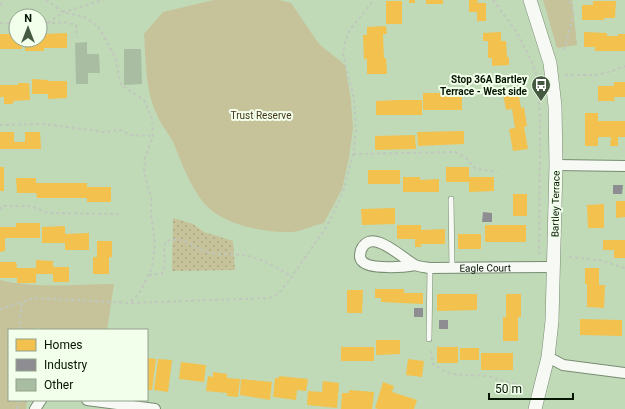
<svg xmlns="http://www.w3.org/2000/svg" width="625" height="409" font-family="Roboto,sans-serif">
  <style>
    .park { fill: #c6c29a }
    .garden { fill: url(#garden-dots) }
    .homes { fill: #f2c14e }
    .industry { fill: #8d8d92 }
    .building { fill: #a9bda3 }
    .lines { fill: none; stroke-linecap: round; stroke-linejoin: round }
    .service-casing { stroke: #778b71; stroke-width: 6 }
    .minor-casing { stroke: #778b71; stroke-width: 12 }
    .tertiary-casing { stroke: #778b71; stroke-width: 14 }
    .path { stroke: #c0c7bd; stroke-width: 2; stroke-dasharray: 3 3; stroke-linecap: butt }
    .service { stroke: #f6f9f4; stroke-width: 5 }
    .minor { stroke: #f6f9f4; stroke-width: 10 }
    .tertiary { stroke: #f6f9f4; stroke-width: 13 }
    .labels { text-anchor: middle; stroke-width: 4; stroke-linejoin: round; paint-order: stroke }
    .poi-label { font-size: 10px; font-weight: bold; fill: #051501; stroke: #f1ffeb; text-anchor: end }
    .park-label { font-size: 10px; fill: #453418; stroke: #f1ffeb }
    .street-label { font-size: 10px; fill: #051501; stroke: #f1ffeb }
  </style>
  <defs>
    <pattern id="garden-dots" width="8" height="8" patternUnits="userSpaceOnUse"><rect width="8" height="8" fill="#c6c29a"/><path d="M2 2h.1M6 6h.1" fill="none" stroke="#a9a683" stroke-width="1.8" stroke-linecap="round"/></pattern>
  </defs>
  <rect width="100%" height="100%" fill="#c0dab7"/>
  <g class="park">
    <path d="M214,0H279L291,3L319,44L345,65L351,100L353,128L349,158L342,189L324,223C314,225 302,231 292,232C265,233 222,225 204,203C190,186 182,164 174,144C169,133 161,125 157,115C145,89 146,61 144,34L163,12Z"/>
    <path d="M543,0H572L577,45L557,48Z"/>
    <path d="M0,280C36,289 77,284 114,284L107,330H50L36,328V330H9V400H27L26,409H0Z"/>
  </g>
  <path class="garden" d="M173,218L193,224L204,232L233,241L235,270L172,271Z"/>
  <g class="homes">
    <rect x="409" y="0" width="6" height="3"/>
    <rect x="426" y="0" width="17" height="4"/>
    <path d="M469,0H478L477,3H486V21H477V12H469Z"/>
    <rect x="386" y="1" width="16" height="23"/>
    <path d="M593,1H616L615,18H604V20H582V5H593Z"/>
    <path d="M386,26L387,34H383L384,58H386L387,74H367V59H364L363,35H367V27Z"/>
    <path d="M501,32V41H506L507,57H509V65L492,66V58H488V41H483V33Z"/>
    <path d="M584,32L607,33V36H618V34H625V51H595V47H584Z"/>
    <path d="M67,33V48H44V51H25V40L44,39V34Z"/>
    <path d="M0,34H16V40H22V49H0Z"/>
    <path d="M32,79L48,80V81H67V98L48,99V94H32Z"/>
    <path d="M614,82H625V97H614L615,101H598V86H614Z"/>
    <path d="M18,83H29L30,100L13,101V104H4V97H0V85H18Z"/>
    <path d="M518,91L521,108L524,107L527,126L524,127L528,149L513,151L509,129L515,128L512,109L506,110L503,94Z"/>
    <rect x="423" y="93" width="39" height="17"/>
    <path d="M398,100H422V115H376V101Z"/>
    <path d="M585,113H598V121H625V137H618V146H610L611,137H598V146H585Z"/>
    <path d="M464,131V144L418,146L417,132Z"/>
    <path d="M0,132H14V142H25V132H40L41,149H0Z"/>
    <path d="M415,135L416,149L375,150V136Z"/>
    <rect x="0" y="167" width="4" height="24"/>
    <path d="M446,167H469V177H494V191L469,192V182H446Z"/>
    <rect x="368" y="170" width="32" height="14"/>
    <path d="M403,177H420V180L439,179V192H403Z"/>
    <path d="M16,178H36V183H87V187H111V202H87V198H37L36,193H17Z"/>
    <rect x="513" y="194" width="14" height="22"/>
    <path d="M616,201H625V217L616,218Z"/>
    <path d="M604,204V228H588L587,205Z"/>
    <path d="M395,208V224L362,225L361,209Z"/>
    <path d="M16,223H40V238H5V251L0,252V227H16Z"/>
    <path d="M397,225H421V230L445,229V244H421V247H415V239H397Z"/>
    <rect x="485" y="225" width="41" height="17"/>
    <path d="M65,226V234L89,233V250H65V243H42V227Z"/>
    <rect x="458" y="234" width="23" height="15"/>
    <path d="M603,240H625V258H614V250H603Z"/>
    <path d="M97,241H112V257H109V274H93V257H97Z"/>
    <path d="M36,260L53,261V267H69V282H53V274H36Z"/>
    <path d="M0,262H16L17,268H36V283H17V278H0Z"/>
    <path d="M585,268H599V285H605L604,308L587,307V284H585Z"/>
    <path d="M375,289H404V293H423V304L381,302V298H375Z"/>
    <path d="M347,290H363L362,313H347Z"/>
    <path d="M437,294H477V310L437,311Z"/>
    <path d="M506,294H521V317H518V341H503V317H506Z"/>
    <path d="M580,319L622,320V336L580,335Z"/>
    <path d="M376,340H400V354L376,355Z"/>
    <rect x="341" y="347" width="33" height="14"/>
    <rect x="437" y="347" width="21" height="16"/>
    <rect x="460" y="348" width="19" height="12"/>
    <rect x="481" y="353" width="32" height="17"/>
    <path d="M147,358L156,359L152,390H147Z"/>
    <path d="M158,359L172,360L168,392L154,390Z"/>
    <path d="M408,359L424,361L422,377L406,375Z"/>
    <path d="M181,362L206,365L204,382L179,379Z"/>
    <path d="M213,372L227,374V378L240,379L238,397L227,396V393L206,391L208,376L213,377Z"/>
    <path d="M279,376L308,379L306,391L297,390L296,400L273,397L275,378H279Z"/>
    <path d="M241,379L272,382L270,400L240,395Z"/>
    <path d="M323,381L339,383L337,408L307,405L308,391L322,392Z"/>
    <path d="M383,382L394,386L392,392L417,400L414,409H378L375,408Z"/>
    <path d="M349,390L374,392L372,409H341L342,393H349Z"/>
  </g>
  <g class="industry">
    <path d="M613,185H623L622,194H613Z"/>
    <path d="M483,212L492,213V222H482Z"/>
    <rect x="414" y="308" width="9" height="9"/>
    <rect x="439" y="320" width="9" height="9"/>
  </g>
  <g class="building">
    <path d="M87,42V54H99L100,73H88V84H76L75,43Z"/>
    <path d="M124,49H141L142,84L124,85Z"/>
  </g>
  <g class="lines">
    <defs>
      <g id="service">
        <path d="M451,199L452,268"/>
        <path d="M429,339L430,268"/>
      </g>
      <g id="minor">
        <path d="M556,165L625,166"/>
        <path id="s1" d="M415,265C405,267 369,270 362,261C359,258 360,254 361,250C371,226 403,259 415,265C419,267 425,267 430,268L554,267"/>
        <path d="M548,357L563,365L625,373"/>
        <path d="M87,400L155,409"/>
        <path d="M35,409L41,400"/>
      </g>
      <path id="tertiary" d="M530,0L550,63L555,106L556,165L552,321L548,357L535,409"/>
    </defs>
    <use href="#service" class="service-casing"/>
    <use href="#minor" class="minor-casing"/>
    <use href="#tertiary" class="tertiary-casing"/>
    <g class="path">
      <path d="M46,0L63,12L84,17L98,26L115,57L121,85L144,100L152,119L153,136L145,158L144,171L151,197V215L155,243L152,268L139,294L130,302"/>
      <path d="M493,0L516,31L533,64L538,80L540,124L539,256"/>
      <path d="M0,5L3,0"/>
      <path d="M0,23L16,24"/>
      <path d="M48,23L63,12L103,0"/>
      <path d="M40,24L63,22L76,25L77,37"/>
      <path d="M564,50L574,13L569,0"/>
      <path d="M565,75H597L612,71L625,66"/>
      <path d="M0,125L44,124L104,132L121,130L130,135L153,136"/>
      <path d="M353,154L455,152L465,157L476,169L497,172"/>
      <path d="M0,210L2,206H31L48,213L121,214"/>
      <path d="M569,257L599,260L625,268"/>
      <path d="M149,275L162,274L165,262L164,246L166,241C187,236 187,245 204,251C215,256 229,253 241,255C258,256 278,268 292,277"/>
      <path d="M0,309L22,302"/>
      <path d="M19,330L22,302L35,298L130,303L269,298L277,295L288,282L327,226L343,192L353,154L356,130L354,99L343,54L345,42L349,31L374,0"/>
      <path d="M431,351L433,364L444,371L452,374L487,376L525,387"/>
      <path d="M17,409L19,400"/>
    </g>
    <use href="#service" class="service"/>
    <use href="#minor" class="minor"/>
    <use href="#tertiary" class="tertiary"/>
  </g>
  <defs>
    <symbol id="bus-pin" viewBox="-11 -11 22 30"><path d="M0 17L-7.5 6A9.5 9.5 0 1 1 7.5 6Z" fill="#465a41" stroke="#f1ffeb"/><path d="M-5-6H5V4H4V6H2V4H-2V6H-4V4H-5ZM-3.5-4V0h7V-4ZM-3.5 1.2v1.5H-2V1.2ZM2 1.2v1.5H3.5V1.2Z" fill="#fff"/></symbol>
  </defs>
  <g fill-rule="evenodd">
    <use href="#bus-pin" x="530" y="74" width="22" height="30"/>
  </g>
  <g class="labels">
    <g class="poi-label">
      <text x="527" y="83">Stop 36A Bartley<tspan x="527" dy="12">Terrace - West side</tspan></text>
    </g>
    <g class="park-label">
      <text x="261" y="119">Trust Reserve</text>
    </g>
    <g class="street-label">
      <text transform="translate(555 204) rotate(-89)" y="4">Bartley Terrace</text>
      <text dy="4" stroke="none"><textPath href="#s1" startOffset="201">Eagle Court</textPath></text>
    </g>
  </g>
  <rect x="8" y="329" width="140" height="72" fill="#f1ffeb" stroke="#93a18d"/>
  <rect x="16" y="339" width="20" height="12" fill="#f2c14e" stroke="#93a18d"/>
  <text x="44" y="349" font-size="12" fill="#051501">Homes</text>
  <rect x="16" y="359" width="20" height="12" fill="#8d8d92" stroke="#93a18d"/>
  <text x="44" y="369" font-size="12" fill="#051501">Industry</text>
  <rect x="16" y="379" width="20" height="12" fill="#a9bda3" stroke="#93a18d"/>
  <text x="44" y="389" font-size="12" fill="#051501">Other</text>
  <g transform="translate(28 28)"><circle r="19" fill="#f1ffeb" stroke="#93a18d"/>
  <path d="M0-3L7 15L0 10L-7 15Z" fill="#465a41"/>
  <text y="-6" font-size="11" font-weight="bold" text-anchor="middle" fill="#051501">N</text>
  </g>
  <path d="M489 393v6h84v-6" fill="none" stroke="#051501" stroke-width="2"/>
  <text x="495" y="393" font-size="12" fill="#051501" stroke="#f1ffeb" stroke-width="3" paint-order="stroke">50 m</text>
</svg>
